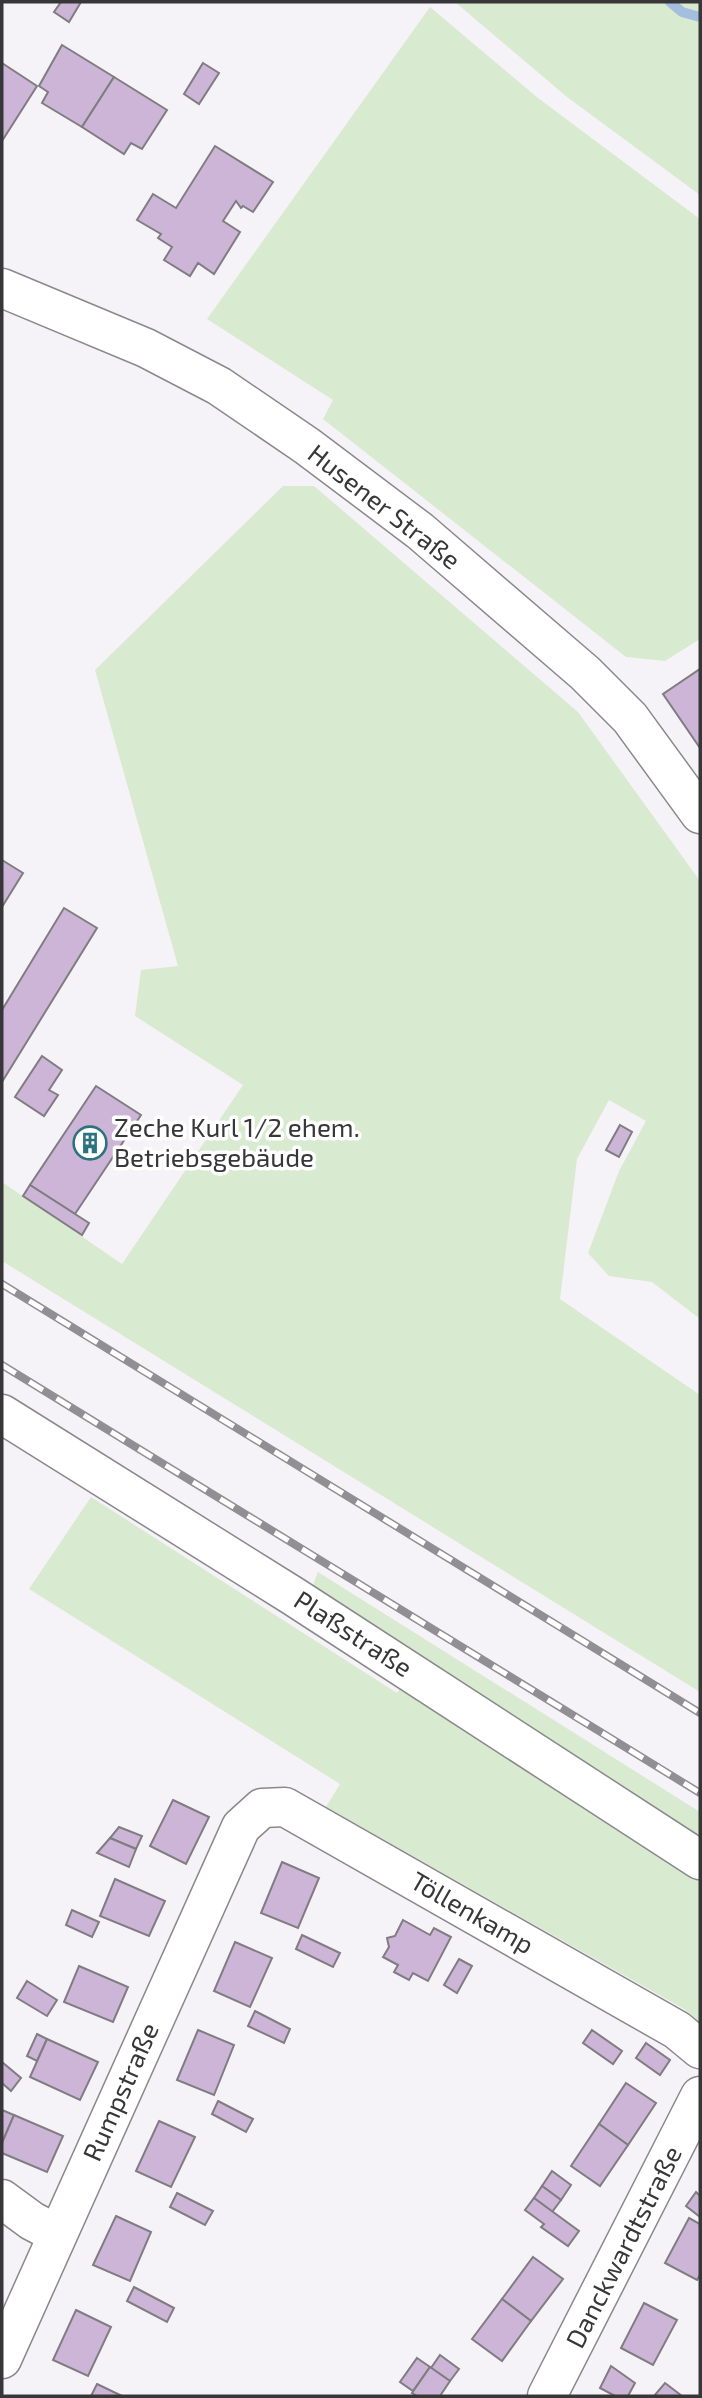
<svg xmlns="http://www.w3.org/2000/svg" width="702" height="2398" font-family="'Exo 2',sans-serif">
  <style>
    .green { fill: #d8eacf }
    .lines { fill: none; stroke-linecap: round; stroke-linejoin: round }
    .stream { stroke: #a3bede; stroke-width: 10 }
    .building { fill: #cdb5d7; stroke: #7f7d81; stroke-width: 2 }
    .minor-casing { stroke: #8b888c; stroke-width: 41 }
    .minor { stroke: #fff; stroke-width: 38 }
    .rail-casing { stroke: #918f93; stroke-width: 8 }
    .rail { stroke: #fff; stroke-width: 5; stroke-dasharray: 16; stroke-linecap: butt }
    .labels { text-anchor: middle; stroke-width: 7; stroke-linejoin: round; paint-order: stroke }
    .street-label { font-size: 26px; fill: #373638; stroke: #fff }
    .poi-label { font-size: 26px; fill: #373638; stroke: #fff; text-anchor: start }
  </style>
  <rect width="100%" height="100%" fill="#f6f3f8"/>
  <g class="green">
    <path d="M455,2H700V195L567,97Z"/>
    <path d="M430,7L538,98L700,219V639L665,661L626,657L323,419L333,400L207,319Z"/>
    <path d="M283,486H314L578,712L700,881V1319L652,1282L609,1276L588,1253L619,1171L646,1121L609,1100L577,1159L560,1299L700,1395V1692L2,1261V1182L122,1264L243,1085L135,1016L141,970L178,966L95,670Z"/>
    <path d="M91,1497L397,1693L405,1682L700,1876V2022L684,2009L326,1807L340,1784L29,1589Z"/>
    <path d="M318,1572L700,1812V1844L319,1598L313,1585Z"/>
  </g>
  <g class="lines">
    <path class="stream" d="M670,2L682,12L700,17"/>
  </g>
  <g class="building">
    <path d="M61,2H81L69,22L54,12Z"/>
    <path d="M62,45L114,77L82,127L42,103L48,92L39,86Z"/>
    <path d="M2,63L37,86L2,141Z"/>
    <path d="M203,63L219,73L199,104L184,94Z"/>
    <path d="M114,77L167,110L142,149L131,143L124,154L82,127Z"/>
    <path d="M215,146L273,182L253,212L243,206L241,208L236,201L223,221L240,232L214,274L198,263L190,276L164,260L172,247L158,238L161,234L137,220L153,194L176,208Z"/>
    <path d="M700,669V748L663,694Z"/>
    <path d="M2,860L23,873L2,907Z"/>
    <path d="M64,908L97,928L2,1082V1010Z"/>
    <path d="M42,1056L62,1070L49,1090L58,1095L44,1116L15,1097Z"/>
    <path d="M96,1086L141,1115L75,1214L30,1185Z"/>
    <path d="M620,1125L632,1132L619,1157L606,1150Z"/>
    <path d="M30,1185L89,1223L82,1235L23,1196Z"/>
    <path d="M173,1800L209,1817L186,1864L150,1846Z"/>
    <path d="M119,1827L142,1836L136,1849L110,1838Z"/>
    <path d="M110,1838L136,1849L129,1867L97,1853Z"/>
    <path d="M282,1862L319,1878L298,1928L261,1913Z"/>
    <path d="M115,1879L165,1901L149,1936L100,1916Z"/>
    <path d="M72,1910L99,1922L92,1937L66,1925Z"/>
    <path d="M403,1920L430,1935L434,1928L451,1937L428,1981L413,1973L409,1980L394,1972L398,1965L383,1957L389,1947L387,1938L395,1936Z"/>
    <path d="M302,1935L340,1953L333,1967L296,1949Z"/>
    <path d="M235,1942L272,1958L250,2007L214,1991Z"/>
    <path d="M459,1959L472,1966L457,1993L444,1985Z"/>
    <path d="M79,1966L128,1987L113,2022L64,2002Z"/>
    <path d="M27,1981L57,2000L47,2016L17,1998Z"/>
    <path d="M255,2011L290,2029L284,2043L248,2026Z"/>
    <path d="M198,2030L234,2045L214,2095L177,2080Z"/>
    <path d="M592,2030L622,2051L613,2064L583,2043Z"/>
    <path d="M37,2034L47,2039L37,2061L27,2056Z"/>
    <path d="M47,2039L98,2062L80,2100L30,2077Z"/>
    <path d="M646,2043L670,2060L660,2075L636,2058Z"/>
    <path d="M2,2062L21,2078L11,2091L2,2083Z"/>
    <path d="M626,2083L656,2103L628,2145L599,2124Z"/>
    <path d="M218,2101L253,2119L246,2132L212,2114Z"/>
    <path d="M2,2110L14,2115L2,2143Z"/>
    <path d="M14,2115L63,2136L47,2172L2,2153V2143Z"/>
    <path d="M159,2121L195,2137L171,2187L136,2171Z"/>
    <path d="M599,2124L628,2145L600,2186L571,2166Z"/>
    <path d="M552,2171L571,2185L561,2200L542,2186Z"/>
    <path d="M542,2186L561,2200L552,2212L534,2198Z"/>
    <path d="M696,2192L700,2196V2217L686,2206Z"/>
    <path d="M177,2193L213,2211L205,2225L170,2207Z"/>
    <path d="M534,2198L579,2231L568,2246L541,2227L544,2224L525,2210Z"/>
    <path d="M116,2216L151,2232L130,2281L93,2265Z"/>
    <path d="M689,2218L700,2224V2275L697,2280L665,2263Z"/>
    <path d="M533,2257L563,2279L531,2321L502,2299Z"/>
    <path d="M134,2287L174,2308L167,2322L127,2301Z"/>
    <path d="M502,2299L531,2321L502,2361L472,2339Z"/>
    <path d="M644,2303L677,2320L653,2365L621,2348Z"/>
    <path d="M76,2310L111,2327L88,2376L53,2360Z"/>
    <path d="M440,2355L459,2369L450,2381L431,2368Z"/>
    <path d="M417,2358L430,2367L413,2391L400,2382Z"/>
    <path d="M611,2366L635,2383L628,2396H615L600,2388Z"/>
    <path d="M430,2367L450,2381L440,2396H417L412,2393Z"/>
    <path d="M665,2383L682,2396H654Z"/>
    <path d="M97,2384L122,2396H91Z"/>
  </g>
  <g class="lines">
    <defs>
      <g id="minor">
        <path d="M2,288L146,348L219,386L307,446L420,531L585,673L630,718L700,814"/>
        <path d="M2,1414L293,1596L700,1860"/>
        <path d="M2,2199L32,2221L57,2234"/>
        <path d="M2,2359L241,1827L262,1808L285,1807L677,2030L700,2049"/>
        <path d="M547,2396L700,2096"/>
      </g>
    </defs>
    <use href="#minor" class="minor-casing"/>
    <use href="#minor" class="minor"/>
    <defs>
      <g id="rail">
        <path d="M2,1284L700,1713"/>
        <path d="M2,1365L700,1793"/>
      </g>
    </defs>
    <use href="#rail" class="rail-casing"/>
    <use href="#rail" class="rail"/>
  </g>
  <defs>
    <symbol id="building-ring" viewBox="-11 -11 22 22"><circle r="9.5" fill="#fff" stroke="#2b737e" stroke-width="1.5"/><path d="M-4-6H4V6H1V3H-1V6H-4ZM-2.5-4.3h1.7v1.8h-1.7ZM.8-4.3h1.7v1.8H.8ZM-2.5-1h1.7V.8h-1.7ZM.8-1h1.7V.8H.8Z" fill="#2b737e"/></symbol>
  </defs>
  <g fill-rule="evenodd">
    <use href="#building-ring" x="71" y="1124" width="38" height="38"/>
  </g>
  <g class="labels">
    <g class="street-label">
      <text transform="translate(384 507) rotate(38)" y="9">Husener Straße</text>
      <text transform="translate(353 1634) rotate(33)" y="9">Plaßstraße</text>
      <text transform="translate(472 1913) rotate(30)" y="9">Töllenkamp</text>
      <text transform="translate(121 2092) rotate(-66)" y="9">Rumpstraße</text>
      <text transform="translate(624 2247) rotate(-63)" y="9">Danckwardtstraße</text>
    </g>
    <g class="poi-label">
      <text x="114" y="1137">Zeche Kurl 1/2 ehem.<tspan x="114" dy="30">Betriebsgebäude</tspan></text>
    </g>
  </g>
  <rect width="702" height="2398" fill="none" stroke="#373638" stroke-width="7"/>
</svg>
